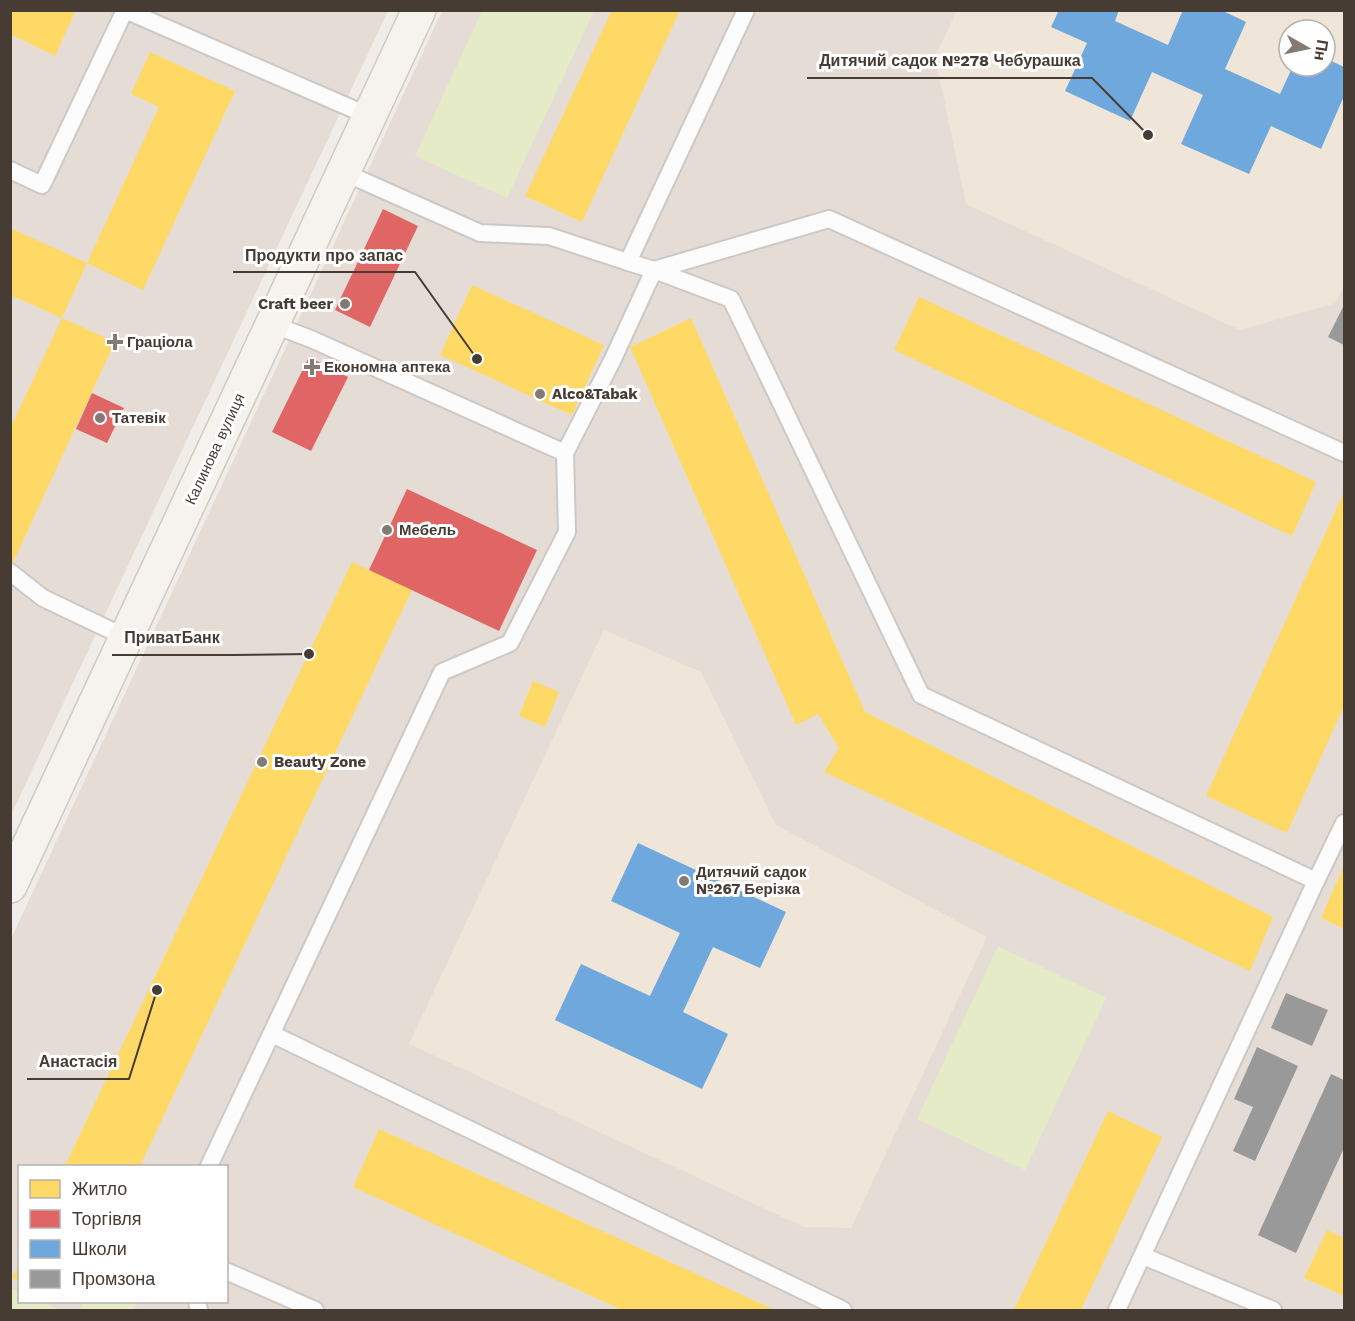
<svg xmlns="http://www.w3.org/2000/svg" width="1355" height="1321" font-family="'Work Sans',sans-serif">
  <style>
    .residential { fill: #e5ddd5; fill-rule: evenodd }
    .education { fill: #efe5d9; fill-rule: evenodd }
    .green { fill: #e4ebc6 }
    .homes { fill: #ffd966 }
    .shops { fill: #e06666 }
    .schools { fill: #6fa8dc }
    .industry { fill: #999 }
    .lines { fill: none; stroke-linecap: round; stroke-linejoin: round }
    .lane-casing { stroke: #cdc8c4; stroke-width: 20 }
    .secondary-casing { stroke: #d2c9c0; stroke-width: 36 }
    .lane { stroke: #fdfcfc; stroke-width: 16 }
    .secondary { stroke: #f6f3ee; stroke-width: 33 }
    .poi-dot { fill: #827a73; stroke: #fff; stroke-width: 2 }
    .labels { text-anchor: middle; stroke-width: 6; stroke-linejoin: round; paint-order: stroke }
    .poi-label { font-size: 15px; font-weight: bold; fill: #473c34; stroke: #fff; text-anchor: start }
    .street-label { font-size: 15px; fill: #473c34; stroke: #fff }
    .leader { fill: none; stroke: #473c34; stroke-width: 2 }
    .callout-dot { fill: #473c34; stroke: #fff; stroke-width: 2 }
    .callout-label { font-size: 16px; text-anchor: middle; font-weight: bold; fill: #473c34; stroke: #fff; stroke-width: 6; stroke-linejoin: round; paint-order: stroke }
  </style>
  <rect width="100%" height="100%" fill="#f0ece8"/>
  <g class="residential">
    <path d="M11,11H388L11,815Z"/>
    <path d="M442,11H1344V1310H11V939ZM1289,30H1325V66H1289ZM20,1166H226V1302H20Z"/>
  </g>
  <g class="education">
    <path d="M957,11H1344V285L1336,303L1240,330L966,204L935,56ZM1289,30H1325V66H1289Z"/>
    <path d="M604,630L701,672L776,825L987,937L851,1228L804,1227L409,1044Z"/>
  </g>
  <g class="green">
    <path d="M482,11H594L507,198L415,156Z"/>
    <path d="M998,946L1106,998L1025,1170L917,1119Z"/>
    <path d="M11,1288L19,1292L20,1302H41L62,1310H11Z"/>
    <path d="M83,1302H138L134,1310H79Z"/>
  </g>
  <g class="homes">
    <path d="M10,10H76L55,56L10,34Z"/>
    <path d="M612,10H680L582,222L525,196Z"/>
    <path d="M150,52L235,91L143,290L87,263L159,107L131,94Z"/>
    <path d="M10,228L87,263L62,318L115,342L10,569V429L62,318L10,295Z"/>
    <path d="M472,285L604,345L572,415L440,355Z"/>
    <path d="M919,297L1316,482L1292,536L894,350Z"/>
    <path d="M691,318L865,712L1273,917L1250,971L824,772L839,748L818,714L796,725L630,347Z"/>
    <path d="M1344,492V706L1287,833L1206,796Z"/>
    <path d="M352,562L412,590L140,1166H65Z"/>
    <path d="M533,681L559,692L545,727L519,716Z"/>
    <path d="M1342,870L1344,871V929L1321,918Z"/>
    <path d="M1108,1111L1162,1137L1081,1310H1014Z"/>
    <path d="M379,1129L436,1155L775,1310H622L353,1187Z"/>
    <path d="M1327,1230L1344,1238V1296L1304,1278Z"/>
    <path d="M20,1262V1282L12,1278Z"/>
  </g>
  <g class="shops">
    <path d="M383,209L418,226L370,327L335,310Z"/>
    <path d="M309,357L348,377L311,451L272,432Z"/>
    <path d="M92,393L124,408L107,443L76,429Z"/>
    <path d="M407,489L537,550L499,631L369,570Z"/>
  </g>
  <g class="schools">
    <path d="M1059,10H1119L1115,21L1168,45L1183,10H1221L1246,22L1225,69L1280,94L1293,66H1325V58L1344,67V96L1321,149L1271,126L1249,174L1181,144L1203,95L1152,72L1130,121L1065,91L1087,43L1051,27Z"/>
    <path d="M638,843L786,912L760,968L713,947L683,1012L728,1034L702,1089L555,1020L581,964L650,996L680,933L611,901Z"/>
  </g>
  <g class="industry">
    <path d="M1344,305V345L1328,337Z"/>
    <path d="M1286,993L1328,1010L1312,1046L1271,1028Z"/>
    <path d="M1257,1047L1298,1066L1255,1161L1233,1151L1253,1107L1234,1099Z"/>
    <path d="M1331,1074L1344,1080V1148L1296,1253L1258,1235Z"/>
  </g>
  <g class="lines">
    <defs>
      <g id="lane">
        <path d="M125,10L369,116"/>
        <path d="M746,10L628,262L654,270L829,219L1344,453"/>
        <path d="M10,170L42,185L125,10"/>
        <path d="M343,172L480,233L549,236L628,262"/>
        <path d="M565,453L612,361L654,270L731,299L921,695L1316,881"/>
        <path d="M10,572L43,598L127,638"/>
        <path d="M272,1034L843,1310"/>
        <path d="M209,1166L442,672L510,643L567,532L565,453L311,339L274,325"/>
        <path d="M1143,1256L1273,1310"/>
        <path d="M226,1271L315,1310"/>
        <path d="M197,1302L199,1310"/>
        <path d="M1117,1310L1316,881L1344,823"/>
      </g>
      <path id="secondary" d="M10,886L419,10"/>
    </defs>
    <use href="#lane" class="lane-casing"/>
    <use href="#secondary" class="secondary-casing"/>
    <use href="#lane" class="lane"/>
    <use href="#secondary" class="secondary"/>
  </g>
  <g class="poi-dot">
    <circle cx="345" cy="304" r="6"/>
    <path d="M112 333h6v6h6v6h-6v6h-6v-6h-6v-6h6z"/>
    <path d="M309 358h6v6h6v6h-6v6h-6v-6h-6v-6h6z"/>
    <circle cx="540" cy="394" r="6"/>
    <circle cx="100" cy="418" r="6"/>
    <circle cx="387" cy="530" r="6"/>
    <circle cx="262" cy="762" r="6"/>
    <circle cx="684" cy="881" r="6"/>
  </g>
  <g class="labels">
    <g class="poi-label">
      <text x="333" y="309" text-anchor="end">Craft beer</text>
      <text x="127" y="347">Граціола</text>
      <text x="324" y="372">Економна аптека</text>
      <text x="552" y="399">Alco&amp;Tabak</text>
      <text x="112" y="423">Татевік</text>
      <text x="399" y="535">Мебель</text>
      <text x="274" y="767">Beauty Zone</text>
      <text x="696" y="877">Дитячий садок<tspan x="696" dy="17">№267 Берізка</tspan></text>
    </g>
    <g class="street-label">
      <text transform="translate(215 449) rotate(-65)" y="5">Калинова вулиця</text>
    </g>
  </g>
  <path class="leader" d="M1148 135L1092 78H807M477 359L415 272H233M309 654L231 655H112M157 990L129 1079H27"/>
  <g class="callout-dot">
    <circle cx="1148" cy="135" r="6"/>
    <circle cx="477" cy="359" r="6"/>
    <circle cx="309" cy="654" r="6"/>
    <circle cx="157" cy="990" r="6"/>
  </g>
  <g class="callout-label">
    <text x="950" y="66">Дитячий садок №278 Чебурашка</text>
    <text x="324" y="261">Продукти про запас</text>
    <text x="172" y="643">ПриватБанк</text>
    <text x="78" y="1067">Анастасія</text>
  </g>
  <rect width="1355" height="1321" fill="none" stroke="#473c34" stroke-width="24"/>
  <rect x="18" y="1165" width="210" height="138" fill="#ffffff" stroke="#b5b1ae" stroke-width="1.5"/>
  <rect x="30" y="1180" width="30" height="18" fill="#ffd966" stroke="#b5b1ae" stroke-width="1.5"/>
  <text x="72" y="1195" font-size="18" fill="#473c34">Житло</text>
  <rect x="30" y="1210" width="30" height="18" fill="#e06666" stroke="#b5b1ae" stroke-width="1.5"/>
  <text x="72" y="1225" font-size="18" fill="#473c34">Торгівля</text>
  <rect x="30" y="1240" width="30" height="18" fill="#6fa8dc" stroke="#b5b1ae" stroke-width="1.5"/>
  <text x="72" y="1255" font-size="18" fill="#473c34">Школи</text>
  <rect x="30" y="1270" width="30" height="18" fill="#999999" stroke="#b5b1ae" stroke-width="1.5"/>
  <text x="72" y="1285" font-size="18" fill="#473c34">Промзона</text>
  <g transform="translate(1307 48) rotate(99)"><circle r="28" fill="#ffffff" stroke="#b5b1ae" stroke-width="1.5"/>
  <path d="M0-4.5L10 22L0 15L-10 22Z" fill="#827a73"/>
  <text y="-9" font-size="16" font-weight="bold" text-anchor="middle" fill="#473c34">Пн</text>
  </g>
</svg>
